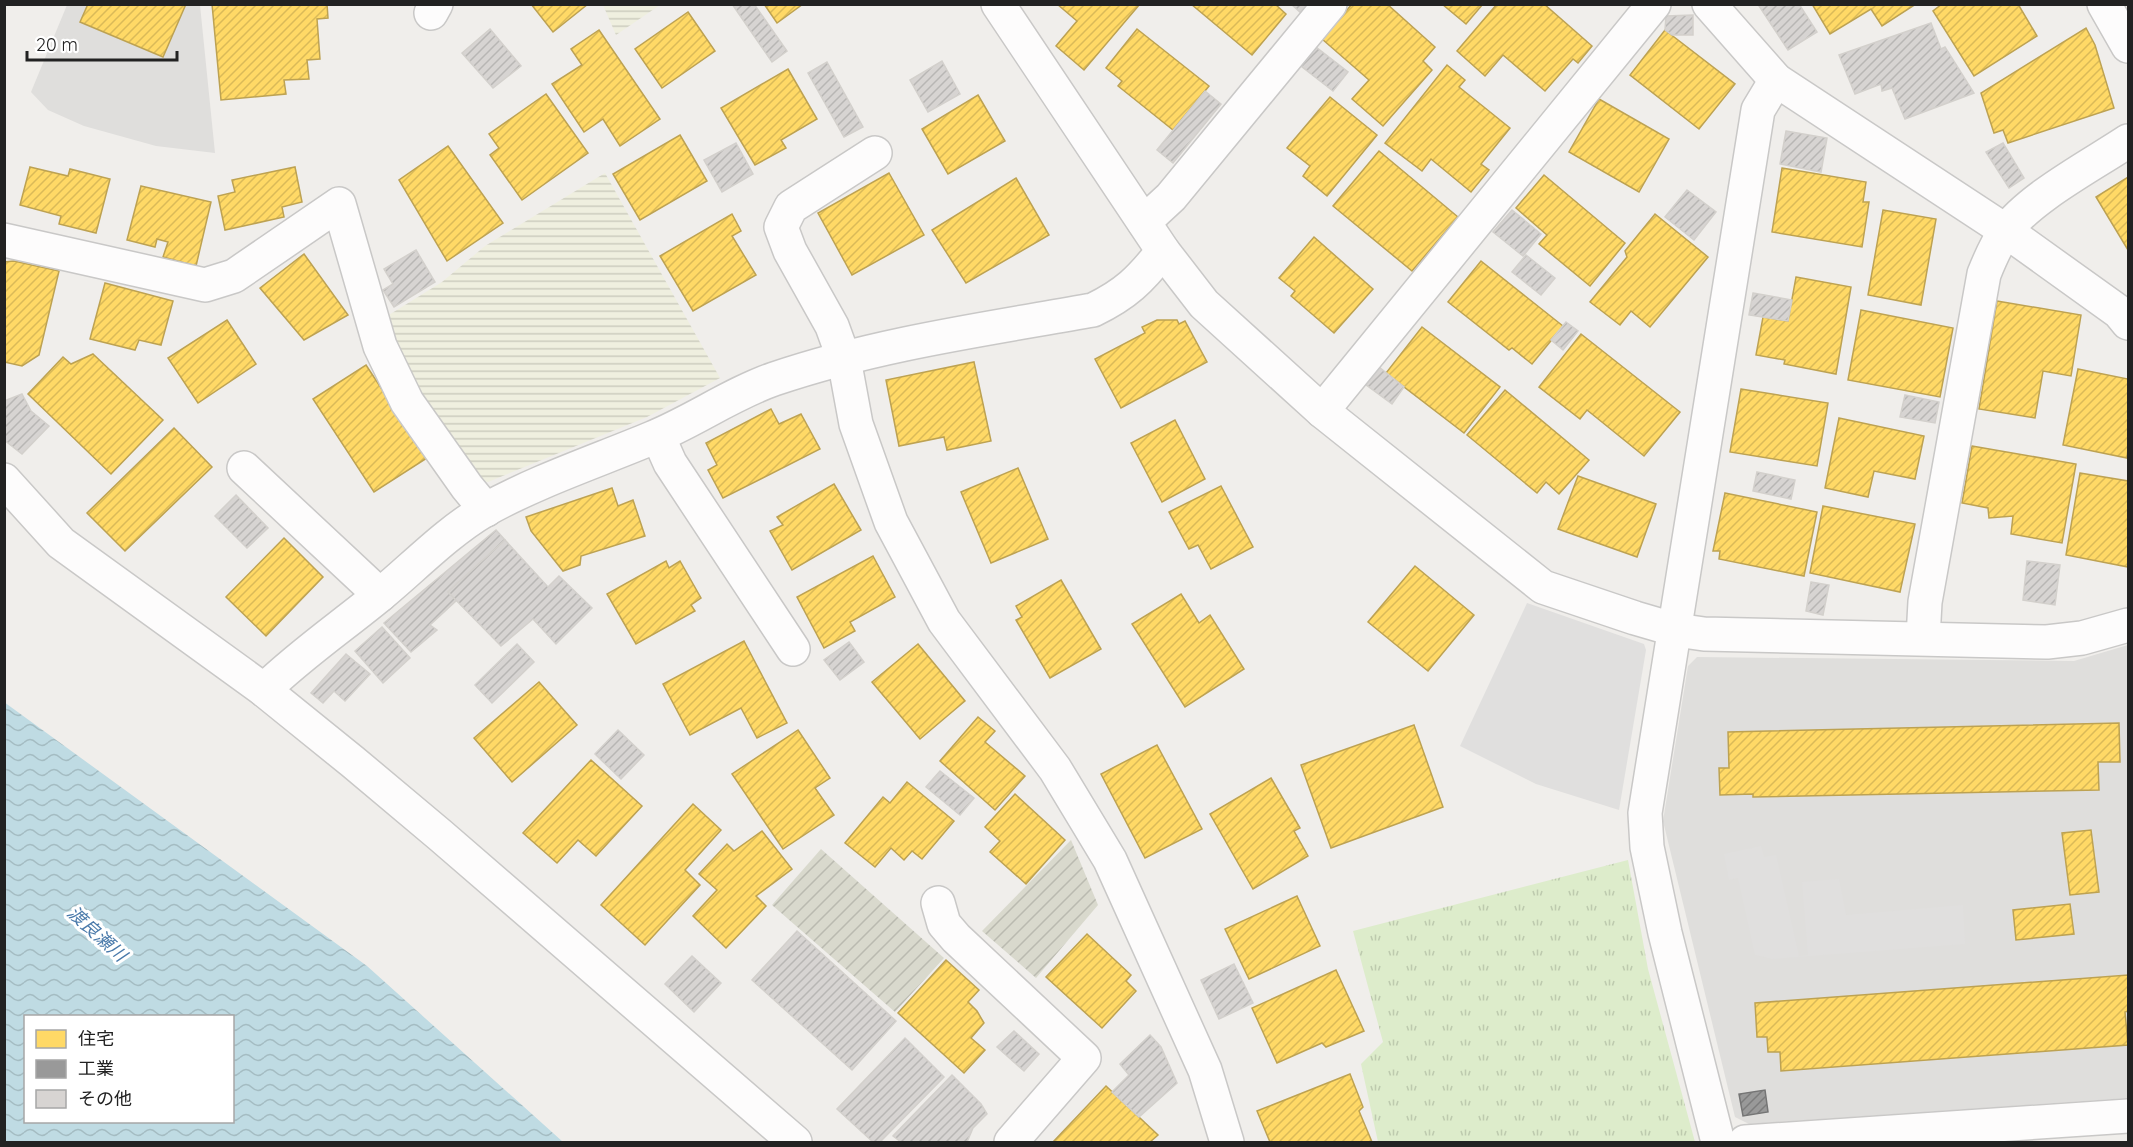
<svg xmlns="http://www.w3.org/2000/svg" width="2133" height="1147" font-family="Quicksand,'Noto Sans JP',sans-serif">
  <style>
    .residential { fill: #dfdedc }
    .construction { fill: url(#construction-furrows) }
    .farmland { fill: url(#farmland-rules) }
    .grass { fill: url(#grass-tufts) }
    .parking { fill: #e0dfde }
    .water { fill: url(#water-waves); fill-rule: evenodd }
    .homes { fill: url(#homes-hatch); stroke: #bda252; stroke-width: 1.5 }
    .industry { fill: url(#industry-hatch); stroke: #757575; stroke-width: 1.5 }
    .building { fill: url(#building-hatch); stroke: #d3d0cc; stroke-width: 1.5 }
    .lines { fill: none; stroke-linecap: round; stroke-linejoin: round }
    .minor-casing { stroke: #c9c8c7; stroke-width: 36 }
    .minor { stroke: #fdfcfc; stroke-width: 33 }
    .labels { text-anchor: middle; stroke-width: 6; stroke-linejoin: round; paint-order: stroke }
    .water-label { font-size: 18px; font-style: italic; fill: #4a7aab; stroke: #fff }
  </style>
  <defs>
    <pattern id="construction-furrows" width="10" height="10" patternUnits="userSpaceOnUse" patternTransform="scale(1.5)"><rect width="10" height="10" fill="#d9d9cd"/><path d="M-1 1l2-2M0 10L10 0M9 11l2-2" fill="none" stroke="#babab0"/></pattern>
    <pattern id="farmland-rules" width="6" height="5" patternUnits="userSpaceOnUse" patternTransform="scale(1.5)"><rect width="6" height="5" fill="#efefdf"/><path d="M0 2.5h6" fill="none" stroke="#cdcdbf"/></pattern>
    <pattern id="grass-tufts" width="24" height="20" patternUnits="userSpaceOnUse" patternTransform="scale(1.5)"><rect width="24" height="20" fill="#ddeccb"/><path d="M3 7l-1-3M5 7V3M7 7l1-3M15 17l-1-3M17 17v-4M19 17l1-3" fill="none" stroke="#bdcaae"/></pattern>
    <pattern id="water-waves" width="16" height="10" patternUnits="userSpaceOnUse" patternTransform="scale(1.5)"><rect width="16" height="10" fill="#bfdbe3"/><path d="M0 5q4-4 8 0t8 0" fill="none" stroke="#a4bcc2"/></pattern>
    <pattern id="homes-hatch" width="6" height="6" patternUnits="userSpaceOnUse" patternTransform="scale(1.5)"><rect width="6" height="6" fill="#ffd966"/><path d="M-1 1l2-2M0 6l6-6M5 7l2-2" fill="none" stroke="#daba58"/></pattern>
    <pattern id="industry-hatch" width="6" height="6" patternUnits="userSpaceOnUse" patternTransform="scale(1.5)"><rect width="6" height="6" fill="#999"/><path d="M-1 1l2-2M0 6l6-6M5 7l2-2" fill="none" stroke="#7c7c7c"/></pattern>
    <pattern id="building-hatch" width="6" height="6" patternUnits="userSpaceOnUse" patternTransform="scale(1.5)"><rect width="6" height="6" fill="#d7d4d2"/><path d="M-1 1l2-2M0 6l6-6M5 7l2-2" fill="none" stroke="#b8b6b4"/></pattern>
  </defs>
  <rect width="100%" height="100%" fill="#f0eeeb"/>
  <g class="residential">
    <path d="M67,5H200L215,153L156,146L84,126L48,110L31,92Z"/>
    <path d="M2128,645V1098L1749,1124L1735,1117L1663,821L1688,666L1697,657L2074,661Z"/>
  </g>
  <g class="construction">
    <path d="M1071,840L1098,905L1036,978L982,931Z"/>
    <path d="M821,849L944,958L895,1012L772,905Z"/>
  </g>
  <g class="farmland">
    <path d="M603,5H660L616,35Z"/>
    <path d="M605,173L720,378L647,417L488,482L479,480L436,420L401,363L384,318L442,282L485,246Z"/>
  </g>
  <path class="grass" d="M1628,860L1648,969L1695,1142H1378L1361,1064L1383,1042L1353,931Z"/>
  <g class="parking">
    <path d="M1527,603L1644,644L1646,650L1619,810L1536,784L1460,746Z"/>
    <path d="M1761,846L1764,857L1776,855L1799,956L1808,955L1802,882L1839,879L1846,915L1963,905L1965,944L1772,959L1755,955L1738,878L1729,880L1724,854Z"/>
  </g>
  <path class="water" d="M4,702L367,966L563,1142H5ZM26,1016H232V1122H26Z"/>
  <g class="homes">
    <path d="M88,4H186L163,57L80,22Z"/>
    <path d="M212,4H327L328,18L317,19L320,59L307,60L309,79L284,80L286,94L221,100Z"/>
    <path d="M531,4H588L553,32Z"/>
    <path d="M764,4H803L777,23Z"/>
    <path d="M1057,4H1140L1084,70L1056,46L1077,21Z"/>
    <path d="M1191,4H1275L1286,14L1252,55Z"/>
    <path d="M1352,4H1387L1435,47L1423,61L1432,70L1383,126L1352,99L1369,80L1322,39Z"/>
    <path d="M1442,4H1483L1466,24Z"/>
    <path d="M1497,4H1544L1592,46L1578,63L1573,59L1545,91L1503,55L1485,76L1457,51Z"/>
    <path d="M1812,4H1916L1882,26L1871,9L1830,34Z"/>
    <path d="M1942,4H2018L2037,36L1974,76L1933,11Z"/>
    <path d="M688,12L715,51L662,88L635,49Z"/>
    <path d="M2086,28L2095,45L2114,108L2008,143L2003,130L1994,133L1981,93Z"/>
    <path d="M1137,29L1209,86L1173,130L1118,86L1122,81L1106,68Z"/>
    <path d="M599,30L660,119L620,146L603,119L584,132L552,84L582,65L571,49Z"/>
    <path d="M1665,30L1735,84L1699,129L1630,75Z"/>
    <path d="M1447,65L1465,80L1459,87L1510,128L1481,164L1489,170L1471,192L1431,159L1422,171L1385,143Z"/>
    <path d="M788,69L817,119L781,140L786,148L755,165L721,108Z"/>
    <path d="M546,94L588,153L522,200L490,155L499,148L489,134Z"/>
    <path d="M978,95L1005,141L948,174L922,129Z"/>
    <path d="M1330,97L1377,135L1327,196L1303,176L1310,166L1287,148Z"/>
    <path d="M1599,99L1669,139L1639,192L1569,152Z"/>
    <path d="M680,135L707,181L640,220L613,174Z"/>
    <path d="M448,146L503,223L447,261L399,180Z"/>
    <path d="M1379,151L1458,217L1412,271L1333,206Z"/>
    <path d="M30,167L68,176L70,169L110,179L96,233L59,224L61,216L20,205Z"/>
    <path d="M295,167L302,202L282,207L284,217L225,230L218,196L235,192L232,180Z"/>
    <path d="M1782,168L1866,182L1863,202H1869L1862,247L1772,232Z"/>
    <path d="M889,173L924,235L852,275L818,213Z"/>
    <path d="M1544,175L1625,243L1590,286L1539,244L1547,235L1516,208Z"/>
    <path d="M2128,177V250L2096,197Z"/>
    <path d="M1016,178L1049,235L966,283L932,230Z"/>
    <path d="M141,186L211,202L196,266L163,257L168,242L157,239L155,247L127,240Z"/>
    <path d="M1883,210L1936,219L1921,305L1868,295Z"/>
    <path d="M732,214L741,231L732,236L756,275L693,311L660,256Z"/>
    <path d="M1655,214L1708,257L1650,327L1631,311L1620,325L1590,302L1627,257L1625,251Z"/>
    <path d="M1314,237L1373,289L1334,333L1291,296L1295,291L1279,278Z"/>
    <path d="M304,254L348,315L304,340L260,288Z"/>
    <path d="M14,261L59,271L39,355L22,366L4,362V262Z"/>
    <path d="M1481,261L1563,326L1532,364L1512,348L1509,350L1448,302Z"/>
    <path d="M1796,277L1851,287L1836,374L1784,364L1785,360L1756,355L1763,317L1788,321Z"/>
    <path d="M105,283L173,301L161,345L139,340L135,350L90,339Z"/>
    <path d="M1997,301L2081,315L2071,376L2043,371L2035,418L1979,409Z"/>
    <path d="M1861,310L1953,328L1940,397L1848,380Z"/>
    <path d="M227,320L256,364L198,403L168,358Z"/>
    <path d="M1157,320H1177L1179,324L1185,321L1207,362L1121,408L1095,359L1145,333L1142,327Z"/>
    <path d="M1422,327L1500,387L1464,433L1386,373Z"/>
    <path d="M1581,334L1680,412L1644,456L1587,410L1580,419L1539,387Z"/>
    <path d="M93,354L163,420L111,474L28,394L63,357L71,364Z"/>
    <path d="M974,362L991,441L947,450L944,437L899,446L886,380Z"/>
    <path d="M366,365L427,458L374,492L313,399Z"/>
    <path d="M2078,369L2128,379V449L2127,458L2063,445Z"/>
    <path d="M1741,389L1828,403L1817,466L1730,452Z"/>
    <path d="M1505,390L1589,460L1559,494L1546,482L1537,493L1467,435Z"/>
    <path d="M771,409L779,424L801,414L820,449L723,498L708,470L717,465L706,443Z"/>
    <path d="M1839,418L1924,436L1915,479L1874,471L1868,497L1825,488Z"/>
    <path d="M1175,420L1205,479L1162,502L1131,443Z"/>
    <path d="M174,428L212,467L125,551L87,513Z"/>
    <path d="M1972,446L2076,464L2062,543L2011,534L2013,516L1989,518L1988,508L1962,503Z"/>
    <path d="M1018,468L1048,539L991,563L961,492Z"/>
    <path d="M2080,473L2128,481V567L2066,555Z"/>
    <path d="M1578,476L1656,504L1637,557L1558,529Z"/>
    <path d="M834,484L861,530L792,570L770,531L783,525L777,517Z"/>
    <path d="M1221,486L1253,547L1211,569L1198,545L1189,549L1169,512Z"/>
    <path d="M612,488L618,506L633,500L645,536L581,556L580,565L563,571L531,531L526,517Z"/>
    <path d="M1725,493L1817,512L1804,576L1719,559L1720,551H1713Z"/>
    <path d="M1823,506L1915,524L1900,592L1810,573Z"/>
    <path d="M284,538L323,577L266,636L226,597Z"/>
    <path d="M873,556L895,597L850,622L855,631L824,648L797,597Z"/>
    <path d="M666,561L669,568L680,561L701,598L691,605L695,611L636,644L607,594Z"/>
    <path d="M1415,566L1474,615L1428,671L1368,622Z"/>
    <path d="M1061,580L1101,649L1050,678L1016,620L1022,617L1016,606Z"/>
    <path d="M1181,594L1199,623L1210,615L1244,669L1185,707L1132,624Z"/>
    <path d="M744,641L787,723L757,738L741,708L690,735L663,684Z"/>
    <path d="M918,644L965,701L920,739L872,682Z"/>
    <path d="M539,682L577,725L512,782L474,738Z"/>
    <path d="M978,717L995,731L985,742L1025,776L995,810L940,761Z"/>
    <path d="M2119,723L2120,762H2098L2099,790L1753,797V794L1720,795L1719,768H1729L1728,732Z"/>
    <path d="M1414,725L1443,807L1331,848L1301,765Z"/>
    <path d="M798,730L830,778L815,788L834,815L783,849L732,774Z"/>
    <path d="M1157,745L1202,829L1145,858L1101,774Z"/>
    <path d="M591,760L642,806L596,856L578,840L557,863L523,833Z"/>
    <path d="M1271,778L1300,828L1294,831L1308,856L1253,889L1210,814Z"/>
    <path d="M907,782L954,821L922,859L912,851L904,860L891,848L875,867L845,843L883,797L890,803Z"/>
    <path d="M1015,794L1065,840L1026,884L990,852L1000,841L985,827Z"/>
    <path d="M693,804L721,830L685,870L700,885L645,945L601,905Z"/>
    <path d="M2091,830L2099,892L2070,895L2062,833Z"/>
    <path d="M762,831L792,869L756,896L766,906L726,948L693,916L717,890L699,874L727,844L734,851Z"/>
    <path d="M1297,896L1320,946L1249,979L1225,929Z"/>
    <path d="M2070,904L2074,934L2016,940L2013,910Z"/>
    <path d="M1087,934L1131,975L1126,981L1136,991L1102,1028L1046,977Z"/>
    <path d="M946,960L979,990L968,1002L977,1011L984,1023L971,1038L985,1050L964,1073L898,1013Z"/>
    <path d="M1336,970L1364,1031L1326,1047L1322,1043L1277,1063L1252,1008Z"/>
    <path d="M2128,975V1011L2125,1012L2128,1045L1781,1071L1780,1052H1768L1767,1037H1757L1755,1003Z"/>
    <path d="M1350,1074L1363,1107L1359,1111L1372,1142H1270L1257,1111Z"/>
    <path d="M1106,1086L1158,1135L1150,1142H1053Z"/>
  </g>
  <path class="industry" d="M1765,1090L1768,1112L1743,1116L1739,1094Z"/>
  <g class="building">
    <path d="M732,4H754L787,51L772,62Z"/>
    <path d="M1291,4H1310L1302,14Z"/>
    <path d="M1762,4H1799L1817,32L1788,50L1759,6Z"/>
    <path d="M1693,15V35H1672L1665,30L1666,16Z"/>
    <path d="M1931,23L1941,49L1945,47L1974,93L1905,119L1892,88L1882,91L1881,84L1855,94L1839,55Z"/>
    <path d="M490,29L521,66L493,88L462,53Z"/>
    <path d="M1316,47L1348,72L1333,91L1301,66Z"/>
    <path d="M942,61L960,94L928,112L910,80Z"/>
    <path d="M827,62L863,127L844,137L808,73Z"/>
    <path d="M1205,91L1221,104L1173,163L1157,150Z"/>
    <path d="M1786,131L1827,138L1821,172L1780,164Z"/>
    <path d="M736,143L753,174L722,192L704,160Z"/>
    <path d="M2003,143L2024,178L2009,188L1986,152Z"/>
    <path d="M1687,190L1716,212L1694,240L1665,217Z"/>
    <path d="M1512,210L1541,234L1523,256L1493,232Z"/>
    <path d="M416,250L435,282L394,307L383,290L393,284L384,269Z"/>
    <path d="M1526,255L1555,278L1541,295L1512,272Z"/>
    <path d="M1753,293L1792,300L1788,321L1749,315Z"/>
    <path d="M1566,322L1578,331L1563,350L1551,340Z"/>
    <path d="M1379,367L1404,387L1392,404L1365,384Z"/>
    <path d="M22,394L31,411L49,426L22,454L4,440V401Z"/>
    <path d="M1905,395L1939,402L1935,423L1900,417Z"/>
    <path d="M1757,472L1795,480L1791,499L1753,491Z"/>
    <path d="M236,495L268,528L247,548L215,516Z"/>
    <path d="M496,530L505,540L448,592L457,600L430,625L437,630L411,652L384,623Z"/>
    <path d="M505,540L548,587L559,576L592,608L556,644L533,619L501,646L448,592Z"/>
    <path d="M2027,561L2060,565L2055,605L2023,600Z"/>
    <path d="M1811,582L1829,585L1823,615L1806,611Z"/>
    <path d="M382,627L410,658L383,683L355,651Z"/>
    <path d="M849,642L864,662L840,680L824,660Z"/>
    <path d="M517,644L534,662L492,703L475,685Z"/>
    <path d="M346,654L370,674L345,701L334,691L323,703L311,693Z"/>
    <path d="M618,730L644,755L621,779L595,754Z"/>
    <path d="M940,771L974,798L960,815L926,787Z"/>
    <path d="M797,931L896,1021L852,1070L752,980Z"/>
    <path d="M692,956L721,983L694,1012L665,984Z"/>
    <path d="M1234,964L1253,1003L1219,1019L1201,980Z"/>
    <path d="M1014,1031L1039,1054L1024,1071L997,1047Z"/>
    <path d="M1150,1035L1161,1047L1177,1083L1139,1117L1112,1092L1129,1075L1120,1064Z"/>
    <path d="M905,1038L944,1077L880,1142H873L837,1109Z"/>
    <path d="M952,1075L981,1104L987,1114L973,1128L967,1142H901L893,1136Z"/>
  </g>
  <g class="lines">
    <defs>
      <g id="minor">
        <path d="M998,4L1163,251L1204,304L1322,411L1543,587L1635,618L1676,630L1704,634L2047,642L2082,638L2128,625"/>
        <path d="M1709,4L1776,80L2006,231L2119,312L2128,323"/>
        <path d="M2104,4L2128,46"/>
        <path d="M431,13L436,4"/>
        <path d="M875,153L791,207L781,227L790,251L832,326L844,359L856,424L891,522L944,621L1055,769L1110,860L1205,1070L1227,1142"/>
        <path d="M1144,222L1171,197L1330,4"/>
        <path d="M4,240L205,285L234,276L339,204L380,346L407,402L467,487L486,510"/>
        <path d="M1322,411L1654,4"/>
        <path d="M658,436L670,463L793,649"/>
        <path d="M244,468L380,595"/>
        <path d="M4,480L61,543L264,690L353,762L440,835L795,1142"/>
        <path d="M1923,638L1925,602L1984,274C1990,259 1996,245 2005,232C2029,198 2092,165 2128,141"/>
        <path d="M264,690C300,655 341,627 380,595C414,567 446,533 485,510C537,481 597,461 652,438C694,421 731,394 774,379C877,344 986,329 1093,310C1126,294 1140,280 1163,251"/>
        <path d="M938,903L944,924L956,938L1084,1058L1011,1142"/>
        <path d="M1718,1142L1665,933L1647,847L1645,813L1758,110L1776,80"/>
        <path d="M1745,1142L2128,1116"/>
      </g>
    </defs>
    <use href="#minor" class="minor-casing"/>
    <use href="#minor" class="minor"/>
  </g>
  <g class="labels">
    <g class="water-label">
      <text transform="translate(97 934) rotate(42)" y="6">渡良瀬川</text>
    </g>
  </g>
  <rect width="2133" height="1147" fill="none" stroke="#222222" stroke-width="12"/>
  <rect x="24" y="1015" width="210" height="108" fill="#ffffff" stroke="#a7a7a7" stroke-width="1.5"/>
  <rect x="36" y="1030" width="30" height="18" fill="#ffd966" stroke="#a7a7a7" stroke-width="1.5"/>
  <text x="78" y="1045" font-size="18" fill="#222222">住宅</text>
  <rect x="36" y="1060" width="30" height="18" fill="#999999" stroke="#a7a7a7" stroke-width="1.5"/>
  <text x="78" y="1075" font-size="18" fill="#222222">工業</text>
  <rect x="36" y="1090" width="30" height="18" fill="#d7d4d2" stroke="#a7a7a7" stroke-width="1.5"/>
  <text x="78" y="1105" font-size="18" fill="#222222">その他</text>
  <path d="M27 51v9h150v-9" fill="none" stroke="#222222" stroke-width="3"/>
  <text x="36" y="51" font-size="18" fill="#222222" stroke="#ffffff" stroke-width="4.5" paint-order="stroke">20 m</text>
</svg>
